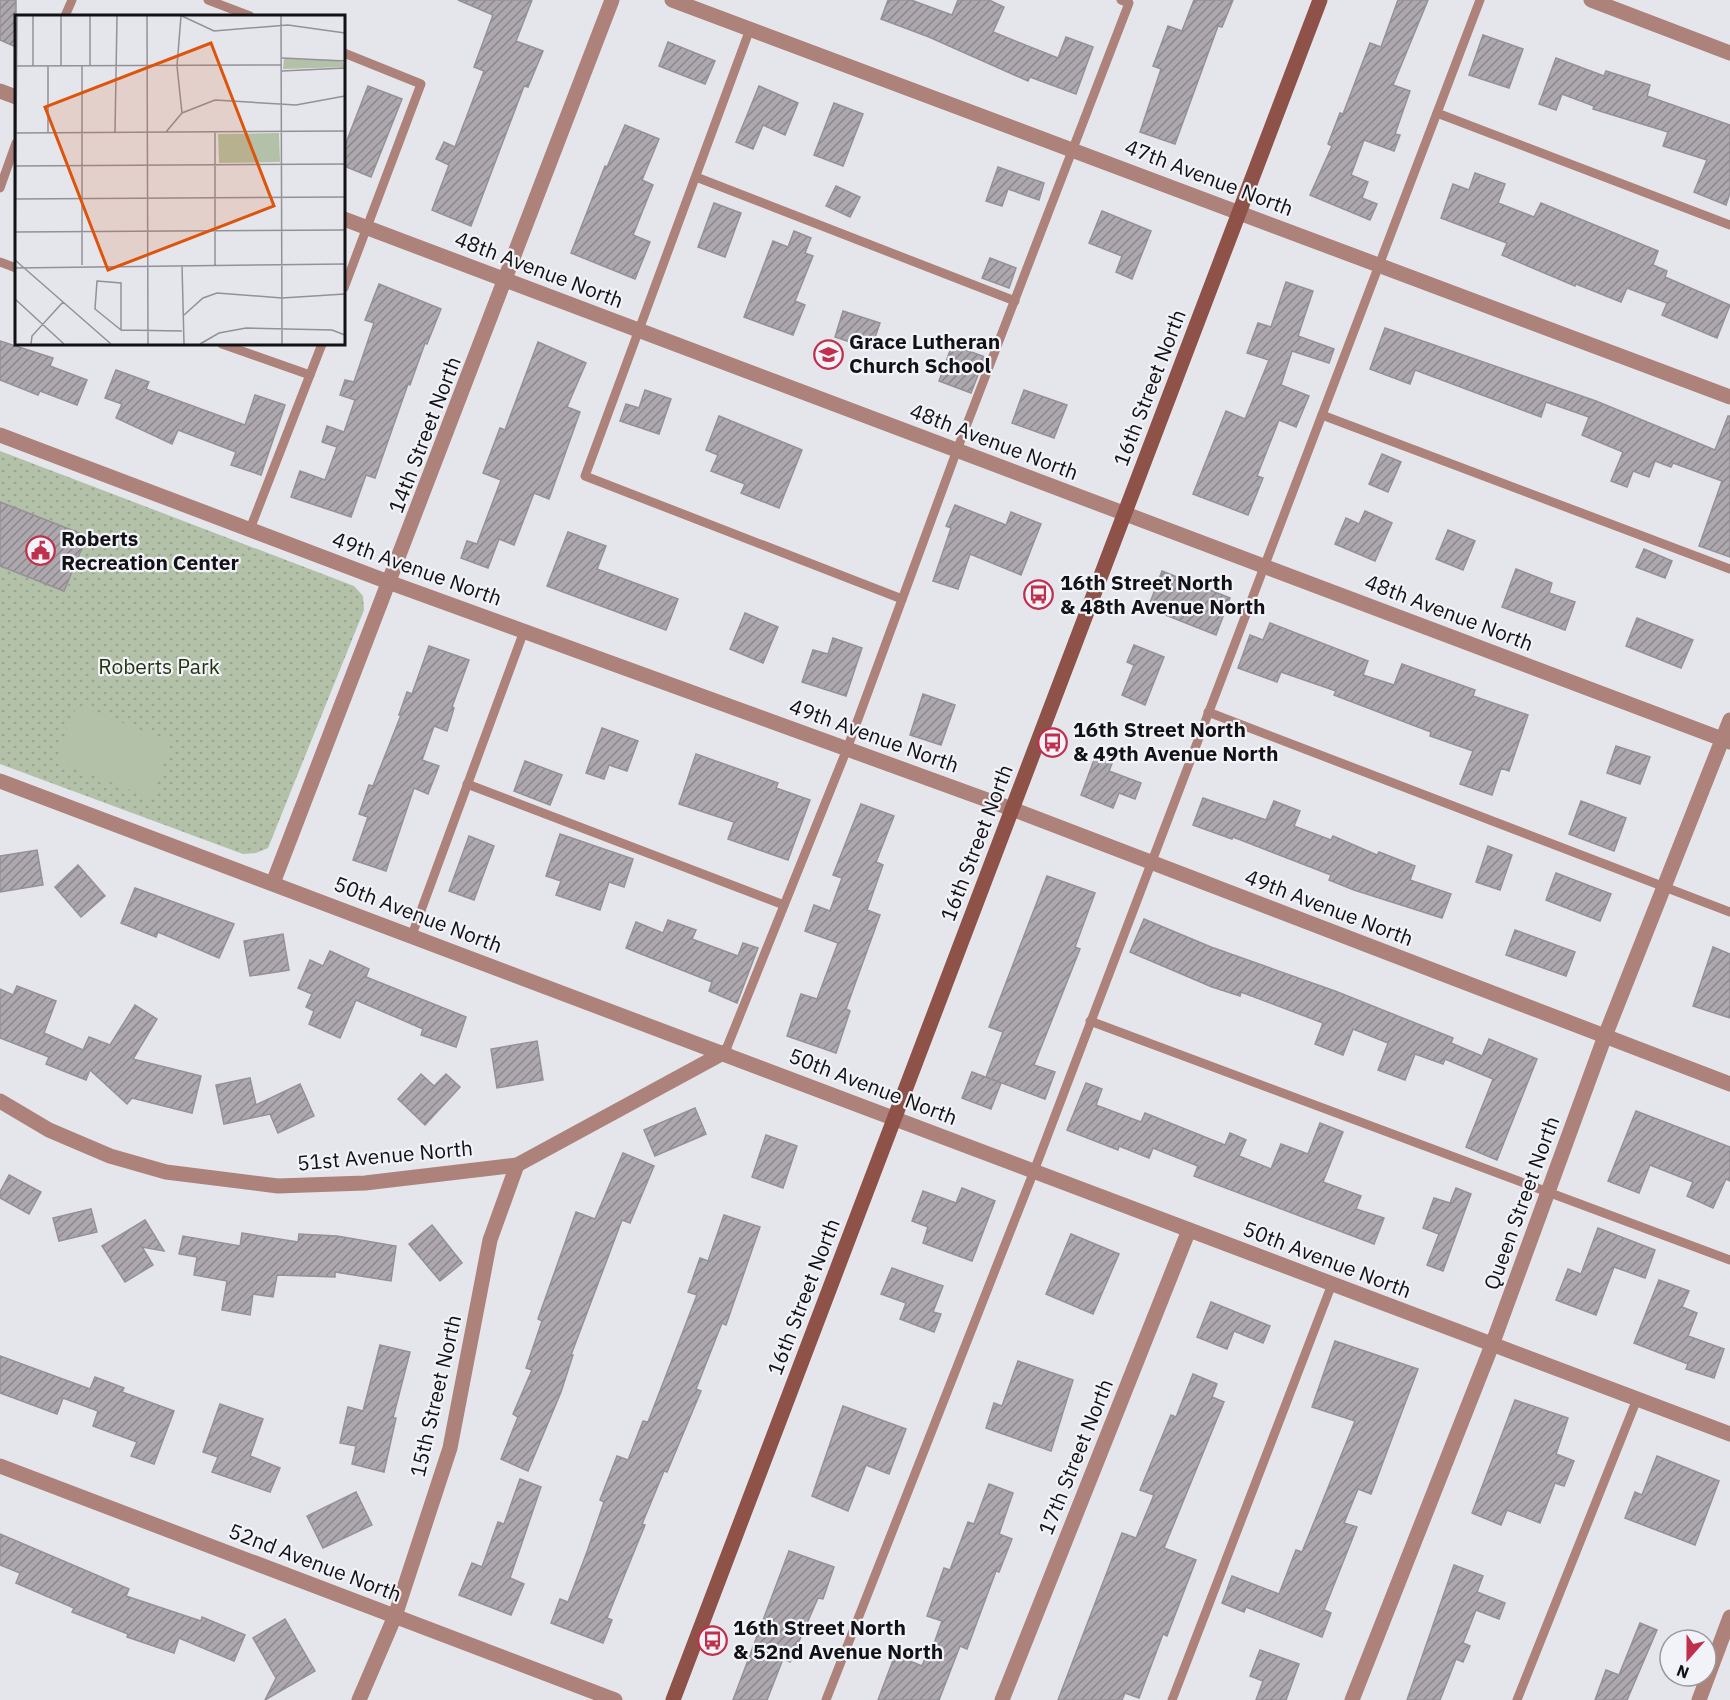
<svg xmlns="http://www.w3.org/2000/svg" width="1730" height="1700" font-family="'IBM Plex Sans',sans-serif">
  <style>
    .green { fill: url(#green-dots) }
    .pitch { fill: #b2c1a7 }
    .building { fill: url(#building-hatch); stroke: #959196; stroke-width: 1.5 }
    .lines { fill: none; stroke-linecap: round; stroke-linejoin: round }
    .lane { stroke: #ad827b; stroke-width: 9 }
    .street { stroke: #ad827b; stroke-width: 15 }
    .secondary { stroke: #8e5248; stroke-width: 15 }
    .labels { text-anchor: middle; stroke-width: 4.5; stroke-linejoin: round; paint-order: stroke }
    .street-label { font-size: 21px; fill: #121214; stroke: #f2f3f9 }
    .poi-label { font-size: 21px; font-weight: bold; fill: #121214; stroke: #f2f3f9; text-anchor: start }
    .park-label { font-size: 21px; fill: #1e3408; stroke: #f2f3f9 }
    .inset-road { fill: none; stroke: #919196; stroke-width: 1.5 }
    .view { fill: #dd550c; fill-opacity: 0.15; stroke: #dd550c; stroke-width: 3 }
    .inset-edge { fill: none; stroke: #121214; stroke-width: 3 }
  </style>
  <defs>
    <pattern id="green-dots" width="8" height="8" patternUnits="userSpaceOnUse" patternTransform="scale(1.5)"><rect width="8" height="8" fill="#b2c1a7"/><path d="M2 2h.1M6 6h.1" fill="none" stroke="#98a58f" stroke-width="1.8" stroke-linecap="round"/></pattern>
    <pattern id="building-hatch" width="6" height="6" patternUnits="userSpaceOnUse" patternTransform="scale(1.5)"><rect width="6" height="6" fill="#ada8ae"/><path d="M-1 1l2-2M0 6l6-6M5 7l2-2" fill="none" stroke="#8b878c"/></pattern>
  </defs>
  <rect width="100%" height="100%" fill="#e5e5ec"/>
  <path class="green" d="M0,451L354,586L363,596L364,610L268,848L256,853L243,854L0,764Z"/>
  <path class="pitch" d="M77,705L172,742L151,798L56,761Z"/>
  <g class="building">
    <path d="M0,0H16V47L0,40Z"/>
    <path d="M458,0H532L516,41L543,51L528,87L524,86L471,226L432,210L449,165L436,159L444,142L455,147L484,71L474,67L493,15Z"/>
    <path d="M888,0H911L952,15L958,0H989L1004,7L993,32L1058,58L1066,37L1093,47L1076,94L1030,77L1028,81L929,37L881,19Z"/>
    <path d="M1194,0H1233L1222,27L1218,26L1175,144L1140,132L1161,69L1153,66L1168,26L1182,31Z"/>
    <path d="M1398,0H1428L1393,85L1410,91L1395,134L1400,135L1394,151L1364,140L1351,175L1368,182L1362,198L1377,204L1370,220L1310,195L1332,146L1328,144L1340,113L1343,114L1370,43L1381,47Z"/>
    <path d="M1483,35L1523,49L1509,88L1469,75Z"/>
    <path d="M668,42L715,61L705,84L659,66Z"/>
    <path d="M1556,58L1604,76L1606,71L1650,85L1647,96L1730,125V193L1726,205L1694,192L1707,160L1663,146L1668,132L1593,109L1594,106L1562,94L1556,110L1539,104Z"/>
    <path d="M368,86L402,99L371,177L344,166V148Z"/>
    <path d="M759,86L798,103L785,135L763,125L753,149L736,142Z"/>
    <path d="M834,103L863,114L843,166L814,155Z"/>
    <path d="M625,125L659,139L642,180L653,185L633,235L650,242L635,279L571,253L605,166L607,167Z"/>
    <path d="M998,167L1044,183L1039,200L1008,189L1002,206L986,201Z"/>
    <path d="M1475,173L1505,184L1498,203L1534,217L1541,203L1658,251L1653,265L1667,271L1665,277L1730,305L1717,338L1662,315L1667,303L1627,288L1621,302L1576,284L1575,286L1502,255L1507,243L1441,218L1453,184L1469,190Z"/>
    <path d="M836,186L860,197L850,217L826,206Z"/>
    <path d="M714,203L741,213L725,257L698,247Z"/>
    <path d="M1102,211L1151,231L1132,279L1116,272L1122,256L1089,243Z"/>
    <path d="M794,231L811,238L805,253L813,256L795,301L805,305L793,335L744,317L773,241L788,247Z"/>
    <path d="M990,258L1016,268L1009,288L982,278Z"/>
    <path d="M1286,282L1313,291L1298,336L1334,349L1329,363L1292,351L1281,385L1309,396L1296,427L1279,420L1257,476L1263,478L1248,515L1193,494L1226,411L1245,419L1269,360L1247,353L1258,323L1271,327Z"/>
    <path d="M379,284L441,309L427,344L425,343L410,385L408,384L375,478L366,475L351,517L291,497L300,471L325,480L337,447L322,442L327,426L344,432L355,400L340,395L345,380L354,382L374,323L365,320Z"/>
    <path d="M843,311L880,323L871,349L835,337Z"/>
    <path d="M1385,328L1596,401L1715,450L1728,416H1730V557L1699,546L1722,481L1673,463L1671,467L1655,461L1649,477L1633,471L1627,487L1611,481L1623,452L1582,435L1589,417L1546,402L1541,417L1415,370L1410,384L1370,369Z"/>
    <path d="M0,341L53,358L50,366L87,380L77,405L40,391L38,395L0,380Z"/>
    <path d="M538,342L586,363L567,407L580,412L549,499L534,493L514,545L499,539L488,568L461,558L467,541L477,544L501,480L483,473L500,428L505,430Z"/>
    <path d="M952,345L985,357L971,393L939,381Z"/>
    <path d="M116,370L149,382L146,389L245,425L255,395L285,405L261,475L231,465L236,452L178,430L172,444L116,418L122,404L105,398Z"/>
    <path d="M645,390L671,399L659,434L620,421L626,404L639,408Z"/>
    <path d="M1024,390L1067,405L1054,438L1012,423Z"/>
    <path d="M719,416L802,450L779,508L741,493L745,484L711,471L718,455L706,450Z"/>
    <path d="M1382,454L1401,462L1388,492L1369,484Z"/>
    <path d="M0,502L87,536L64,591L0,566Z"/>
    <path d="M955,505L1006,525L1011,512L1041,524L1021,575L970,554L958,589L933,581L951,528L946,526Z"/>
    <path d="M1365,511L1392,523L1375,561L1335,544L1346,518L1359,524Z"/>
    <path d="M1448,530L1475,541L1463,570L1436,559Z"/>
    <path d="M568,532L606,546L597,569L678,599L666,630L547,586Z"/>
    <path d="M1644,549L1672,561L1665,578L1636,567Z"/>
    <path d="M1516,569L1552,583L1549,593L1575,602L1565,630L1502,607Z"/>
    <path d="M1162,571L1230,598L1216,635L1148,608Z"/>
    <path d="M745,613L778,627L763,663L730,649Z"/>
    <path d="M1637,618L1693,640L1681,668L1626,646Z"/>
    <path d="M1270,623L1368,661L1363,675L1394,685L1402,664L1475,690L1473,696L1528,715L1509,771L1501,768L1492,795L1460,784L1473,751L1430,736L1431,732L1334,695L1336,691L1281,672L1277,682L1238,668L1250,635L1263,640Z"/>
    <path d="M833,638L862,648L846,696L802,682L813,650L828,654Z"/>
    <path d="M1134,645L1164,657L1145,705L1122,695L1134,665L1127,662Z"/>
    <path d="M429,646L469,660L452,707L454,708L447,731L434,726L422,760L439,766L428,794L414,788L386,871L353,860L368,817L359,814L369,785L373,786L401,715H399L407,692L412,694Z"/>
    <path d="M923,694L955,705L941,745L910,735Z"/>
    <path d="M602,728L638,741L627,771L609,765L604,779L586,773Z"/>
    <path d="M1616,746L1650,757L1640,784L1607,773Z"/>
    <path d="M1098,749L1115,756L1109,771L1141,783L1135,799L1119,793L1113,808L1081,795Z"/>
    <path d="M696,754L778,783L776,788L810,800L788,860L728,839L734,822L679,804Z"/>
    <path d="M525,761L562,775L550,805L514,791Z"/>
    <path d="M1203,798L1266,820L1274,801L1300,811L1294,826L1331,840L1333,836L1377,855L1379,852L1415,866L1410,880L1451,894L1442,918L1354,890L1329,880L1331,875L1233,837L1232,839L1193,825Z"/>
    <path d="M1581,801L1626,818L1614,851L1569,834Z"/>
    <path d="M861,804L894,816L876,862L883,865L867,910L880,915L846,1009L850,1011L836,1053L787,1036L801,994L817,999L838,943L805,931L814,905L830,911L842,878L833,875Z"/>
    <path d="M560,834L633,859L624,887L609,882L600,910L556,895L561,881L546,876Z"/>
    <path d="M469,836L494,846L474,900L449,891Z"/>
    <path d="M1488,846L1512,855L1500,890L1476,882Z"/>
    <path d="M37,850L43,885L0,892V856Z"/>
    <path d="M78,865L105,896L81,917L55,887Z"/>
    <path d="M1556,873L1611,894L1600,921L1546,900Z"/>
    <path d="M1047,876L1095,893L1075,947L1080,949L1034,1065L1055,1072L1045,1099L986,1077L1003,1032L989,1027Z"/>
    <path d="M135,888L234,924L219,958L158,932L156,937L121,923Z"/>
    <path d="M1144,919L1211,947L1335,991L1453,1038L1451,1043L1482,1056L1489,1039L1537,1059L1497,1160L1466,1147L1493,1079L1445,1059L1443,1064L1415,1054L1405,1080L1378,1070L1388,1043L1353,1029L1343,1055L1315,1044L1323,1023L1241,992L1240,996L1212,987L1130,952Z"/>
    <path d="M668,920L696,930L692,939L738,956L743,943L758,948L737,1003L709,991L712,982L626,948L636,922L663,933Z"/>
    <path d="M1515,930L1575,952L1566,976L1506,955Z"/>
    <path d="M283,934L289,970L250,976L244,941Z"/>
    <path d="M1713,947L1730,954V1018L1693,1006Z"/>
    <path d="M330,951L369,969L366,977L466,1017L456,1047L421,1035L423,1029L356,1000L340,1038L309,1024L314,1011L306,1007L312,994L298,988L310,960L323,966Z"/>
    <path d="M17,986L56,1001L44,1033L83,1050L89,1037L110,1045L135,1005L157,1019L133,1059L201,1076L192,1113L132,1098L127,1104L90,1070L86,1080L46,1064L49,1057L0,1038V989L13,995Z"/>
    <path d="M537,1041L543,1080L497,1088L491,1049Z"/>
    <path d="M972,1072L1001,1083L991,1109L962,1098Z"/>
    <path d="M421,1074L434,1086L446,1074L460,1087L425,1125L398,1099Z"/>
    <path d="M250,1078L256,1105L300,1084L314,1116L278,1133L270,1114L224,1124L216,1085Z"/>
    <path d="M1086,1083L1102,1089L1096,1105L1141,1122L1145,1113L1225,1145L1230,1133L1246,1140L1239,1156L1271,1169L1281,1144L1308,1154L1320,1123L1343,1132L1323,1182L1361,1196L1356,1209L1384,1218L1374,1244L1194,1176L1198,1166L1153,1148L1149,1158L1119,1146L1118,1150L1067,1130Z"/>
    <path d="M695,1108L706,1134L655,1156L644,1130Z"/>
    <path d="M1636,1111L1730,1147V1181L1726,1179L1713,1208L1687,1196L1693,1182L1650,1165L1639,1193L1608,1181Z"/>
    <path d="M766,1135L797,1146L783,1188L752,1177Z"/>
    <path d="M623,1153L654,1166L630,1223L622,1220L571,1355H573L561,1392L528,1471L501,1459L518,1417L513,1414L532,1370L526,1368L542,1321L538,1319L576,1212L595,1219Z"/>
    <path d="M9,1175L41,1192L29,1214L0,1198V1192Z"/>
    <path d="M962,1188L995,1201L972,1261L923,1243L928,1227L912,1221L923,1191L956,1203Z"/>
    <path d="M1456,1188L1471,1194L1443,1271L1427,1265L1439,1234L1423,1228L1434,1198L1450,1203Z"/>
    <path d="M91,1209L97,1232L59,1241L53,1218Z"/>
    <path d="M724,1215L760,1227L726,1325L722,1323L696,1389L701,1391L667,1472L664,1471L642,1524L645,1525L607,1618L612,1620L603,1643L551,1623L560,1599L568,1602L588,1549L604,1502L600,1500L617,1456L628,1460L643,1421L648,1422L697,1295L688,1292L700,1258L708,1261Z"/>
    <path d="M145,1220L164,1251L142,1247L153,1265L125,1282L102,1246Z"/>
    <path d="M432,1225L462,1263L440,1281L409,1244Z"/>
    <path d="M1598,1228L1655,1250L1645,1278L1614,1267L1596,1315L1556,1300L1568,1269L1581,1274Z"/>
    <path d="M242,1233L298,1242L299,1234L337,1236L396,1246L391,1281L335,1272V1277L277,1275L273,1297L253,1294L250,1315L222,1310L227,1281L194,1275L197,1257L179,1254L183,1236L240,1246Z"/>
    <path d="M1071,1234L1119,1254L1093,1314L1046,1294Z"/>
    <path d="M892,1268L943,1286L933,1312L941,1314L934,1332L900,1319L906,1303L881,1294Z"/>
    <path d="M1659,1280L1689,1291L1682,1307L1697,1313L1688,1336L1724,1349L1714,1378L1686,1369L1688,1364L1634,1343Z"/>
    <path d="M1211,1302L1270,1326L1263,1343L1234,1331L1227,1349L1197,1337Z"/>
    <path d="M1335,1341L1418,1369L1371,1494L1358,1489L1344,1523L1357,1527L1324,1610L1331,1613L1322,1637L1246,1607L1244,1612L1222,1603L1232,1576L1279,1594L1296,1550L1302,1552L1355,1421L1312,1407Z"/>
    <path d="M380,1345L410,1352L393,1418H396L384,1472L352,1464L356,1446L340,1443L348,1407L363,1411Z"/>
    <path d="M0,1356L90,1389L95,1377L124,1388L122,1392L174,1411L154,1464L131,1456L137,1442L93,1426L98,1411L63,1398L57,1414L0,1393Z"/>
    <path d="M1018,1361L1073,1380L1051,1451L986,1428L994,1403L1002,1406Z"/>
    <path d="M1193,1374L1217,1384L1212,1397L1224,1402L1164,1548L1196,1560L1167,1636L1163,1634L1139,1698L1125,1693L1122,1700H1058L1122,1533L1136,1538L1154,1495L1140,1490L1171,1415L1176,1417Z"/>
    <path d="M1515,1400L1568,1418L1556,1454L1574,1461L1564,1486L1555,1483L1540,1523L1507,1510L1501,1525L1472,1513Z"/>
    <path d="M220,1404L263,1419L250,1456L280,1468L270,1492L212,1472L218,1457L203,1452Z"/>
    <path d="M843,1406L906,1429L889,1474L866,1465L848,1511L812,1496Z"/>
    <path d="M1657,1456L1719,1481L1695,1545L1625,1518L1635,1492L1642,1495Z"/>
    <path d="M520,1479L541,1487L510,1578L524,1584L511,1615L459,1595L472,1563L482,1567L498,1522L504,1524Z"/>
    <path d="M989,1484L1013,1493L999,1534L1012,1539L999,1572L996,1571L967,1649L960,1646L939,1700H878L895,1655L922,1666L928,1651L931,1652L942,1621L927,1616L944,1568L950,1570L968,1522L974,1524Z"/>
    <path d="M356,1492L372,1525L323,1548L307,1516Z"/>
    <path d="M0,1534L129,1589L126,1596L201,1621L202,1617L245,1635L234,1661L179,1638L174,1653L127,1637L128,1634L72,1612L74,1608L16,1583L20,1573L0,1565Z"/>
    <path d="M789,1551L834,1567L823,1599L818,1598L790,1662L783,1659L767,1700H733Z"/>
    <path d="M1454,1565L1483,1576L1477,1592L1505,1603L1499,1619L1476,1610L1463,1643L1470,1646L1463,1662L1456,1659L1440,1700H1407Z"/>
    <path d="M285,1619L315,1671L265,1700L276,1678L253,1638Z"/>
    <path d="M1640,1623L1657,1630L1627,1700H1595L1606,1670L1619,1675Z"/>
    <path d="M1260,1650L1299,1664L1286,1700H1256L1263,1681L1250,1676Z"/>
  </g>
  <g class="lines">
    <g class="lane">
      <path d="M208,0L250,16"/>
      <path d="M65,16L72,0"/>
      <path d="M750,29L585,476L902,599"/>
      <path d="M344,53L421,84L344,288"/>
      <path d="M1437,113L1730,225"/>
      <path d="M696,177L1015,301"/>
      <path d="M0,188L16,143"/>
      <path d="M0,262L16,268"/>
      <path d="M222,344L310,375"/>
      <path d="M1322,415L1730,569"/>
      <path d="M250,529L322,344"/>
      <path d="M1208,712L1730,912"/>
      <path d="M467,784L784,905"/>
      <path d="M412,935L524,631"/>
      <path d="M1090,1021L1730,1260"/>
      <path d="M725,1052L847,749L957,450L1129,3L1121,0"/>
      <path d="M826,1700L1034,1171L1480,0"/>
      <path d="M1172,1700L1332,1284"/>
      <path d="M1517,1700L1637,1399"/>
    </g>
    <g class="street">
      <path d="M672,0L1730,397"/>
      <path d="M1591,0L1730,53"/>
      <path d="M0,91L16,97"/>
      <path d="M344,219L1730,742"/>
      <path d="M0,435L391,583L1012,809L1730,1084"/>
      <path d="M0,781L1730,1434"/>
      <path d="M273,883L612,0"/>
      <path d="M0,1101L49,1130L110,1156L166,1172L278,1186L365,1183L517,1165L725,1052"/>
      <path d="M0,1466L615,1700"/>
      <path d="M359,1700L395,1616L450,1448L490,1240L517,1165"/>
      <path d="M1002,1700L1189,1230"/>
      <path d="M1352,1700L1492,1345L1605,1036L1730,720"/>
      <path d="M1699,1700L1730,1617"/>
    </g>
    <path class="secondary" d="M673,1700L1320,0"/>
  </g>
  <defs>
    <symbol id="school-ring" viewBox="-11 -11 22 22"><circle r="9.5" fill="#f2f3f9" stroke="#c0304c" stroke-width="1.5"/><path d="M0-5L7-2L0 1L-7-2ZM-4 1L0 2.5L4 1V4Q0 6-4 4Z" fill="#c0304c"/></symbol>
    <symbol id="civic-ring" viewBox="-11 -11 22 22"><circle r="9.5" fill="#f2f3f9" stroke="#c0304c" stroke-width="1.5"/><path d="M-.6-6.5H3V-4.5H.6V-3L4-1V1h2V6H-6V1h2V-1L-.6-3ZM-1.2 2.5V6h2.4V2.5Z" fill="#c0304c"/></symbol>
    <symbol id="bus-ring" viewBox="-11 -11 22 22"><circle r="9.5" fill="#f2f3f9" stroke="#c0304c" stroke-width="1.5"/><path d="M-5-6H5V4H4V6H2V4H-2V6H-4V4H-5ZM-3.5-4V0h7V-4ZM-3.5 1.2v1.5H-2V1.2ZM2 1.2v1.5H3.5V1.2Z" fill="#c0304c"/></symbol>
  </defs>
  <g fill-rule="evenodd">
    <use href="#school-ring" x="812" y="338" width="33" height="33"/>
    <use href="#civic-ring" x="24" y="534" width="33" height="33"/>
    <use href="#bus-ring" x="1022" y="578" width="33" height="33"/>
    <use href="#bus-ring" x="1036" y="726" width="33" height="33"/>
    <use href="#bus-ring" x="696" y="1624" width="33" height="33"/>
  </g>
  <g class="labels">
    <g class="street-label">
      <text transform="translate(1209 178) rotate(21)" y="7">47th Avenue North</text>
      <text transform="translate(539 270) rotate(21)" y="7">48th Avenue North</text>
      <text transform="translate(1150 388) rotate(-69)" y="7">16th Street North</text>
      <text transform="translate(425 435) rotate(-69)" y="7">14th Street North</text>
      <text transform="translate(994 442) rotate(21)" y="7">48th Avenue North</text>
      <text transform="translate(417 569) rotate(20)" y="7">49th Avenue North</text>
      <text transform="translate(1449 613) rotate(21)" y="7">48th Avenue North</text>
      <text transform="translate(874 736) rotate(20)" y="7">49th Avenue North</text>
      <text transform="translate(977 843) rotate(-69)" y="7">16th Street North</text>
      <text transform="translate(1329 908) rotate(21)" y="7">49th Avenue North</text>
      <text transform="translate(418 915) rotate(21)" y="7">50th Avenue North</text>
      <text transform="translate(873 1087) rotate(21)" y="7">50th Avenue North</text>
      <text transform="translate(385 1156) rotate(-5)" y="7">51st Avenue North</text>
      <text transform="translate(1522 1203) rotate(-70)" y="7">Queen Street North</text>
      <text transform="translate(1327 1260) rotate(21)" y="7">50th Avenue North</text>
      <text transform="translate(804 1297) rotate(-69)" y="7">16th Street North</text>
      <text transform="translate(436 1396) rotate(-77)" y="7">15th Street North</text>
      <text transform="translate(1076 1457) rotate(-68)" y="7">17th Street North</text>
      <text transform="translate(315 1563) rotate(21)" y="7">52nd Avenue North</text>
    </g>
    <g class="poi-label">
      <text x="849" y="349">Grace Lutheran<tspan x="849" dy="24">Church School</tspan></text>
      <text x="61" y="546">Roberts<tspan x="61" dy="24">Recreation Center</tspan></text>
      <text x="1060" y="590">16th Street North<tspan x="1060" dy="24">&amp; 48th Avenue North</tspan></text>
      <text x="1073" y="737">16th Street North<tspan x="1073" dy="24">&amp; 49th Avenue North</tspan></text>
      <text x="733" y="1635">16th Street North<tspan x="733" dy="24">&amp; 52nd Avenue North</tspan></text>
    </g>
    <g class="park-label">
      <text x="159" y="674">Roberts Park</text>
    </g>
  </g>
  <g transform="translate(15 15)">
    <rect width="330" height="330" fill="#e5e5ec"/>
    <path d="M319,45L330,48V52L268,54L269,44ZM203,119L264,118L265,147L204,148Z" fill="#b2c1a7"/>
    <path class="inset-road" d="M46,1V51M132,1L133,329M166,1L162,51L167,98M167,1L199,16L273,10L330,18M266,1L267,329M267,43L330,46M1,51L267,50M18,51V1M33,51V117M75,51V1M267,56L330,53M100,117L102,1M151,117L167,98L200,85L281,90L330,81M0,118L330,116M0,151L330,149M0,184L330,182M0,217L330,215M0,242L2,1M0,245L96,329M67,250V51M167,250L169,329M200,250V117M0,253L330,249M82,266L106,268V315L80,294ZM0,284L49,329M169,300L188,283L202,278L267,283L330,279M106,315L167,316M16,329L17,321L48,287M185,329L204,318L231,313L317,315L330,320"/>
    <path class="view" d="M196,28L259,191L93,255L30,92Z"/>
    <rect width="330" height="330" class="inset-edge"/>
  </g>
  <g transform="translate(1688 1658) rotate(201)"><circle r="28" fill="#f2f3f9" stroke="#98999d" stroke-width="1.5"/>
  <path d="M0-4.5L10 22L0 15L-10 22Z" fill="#c0304c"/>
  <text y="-9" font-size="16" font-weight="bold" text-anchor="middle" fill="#121214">N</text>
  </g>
</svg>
